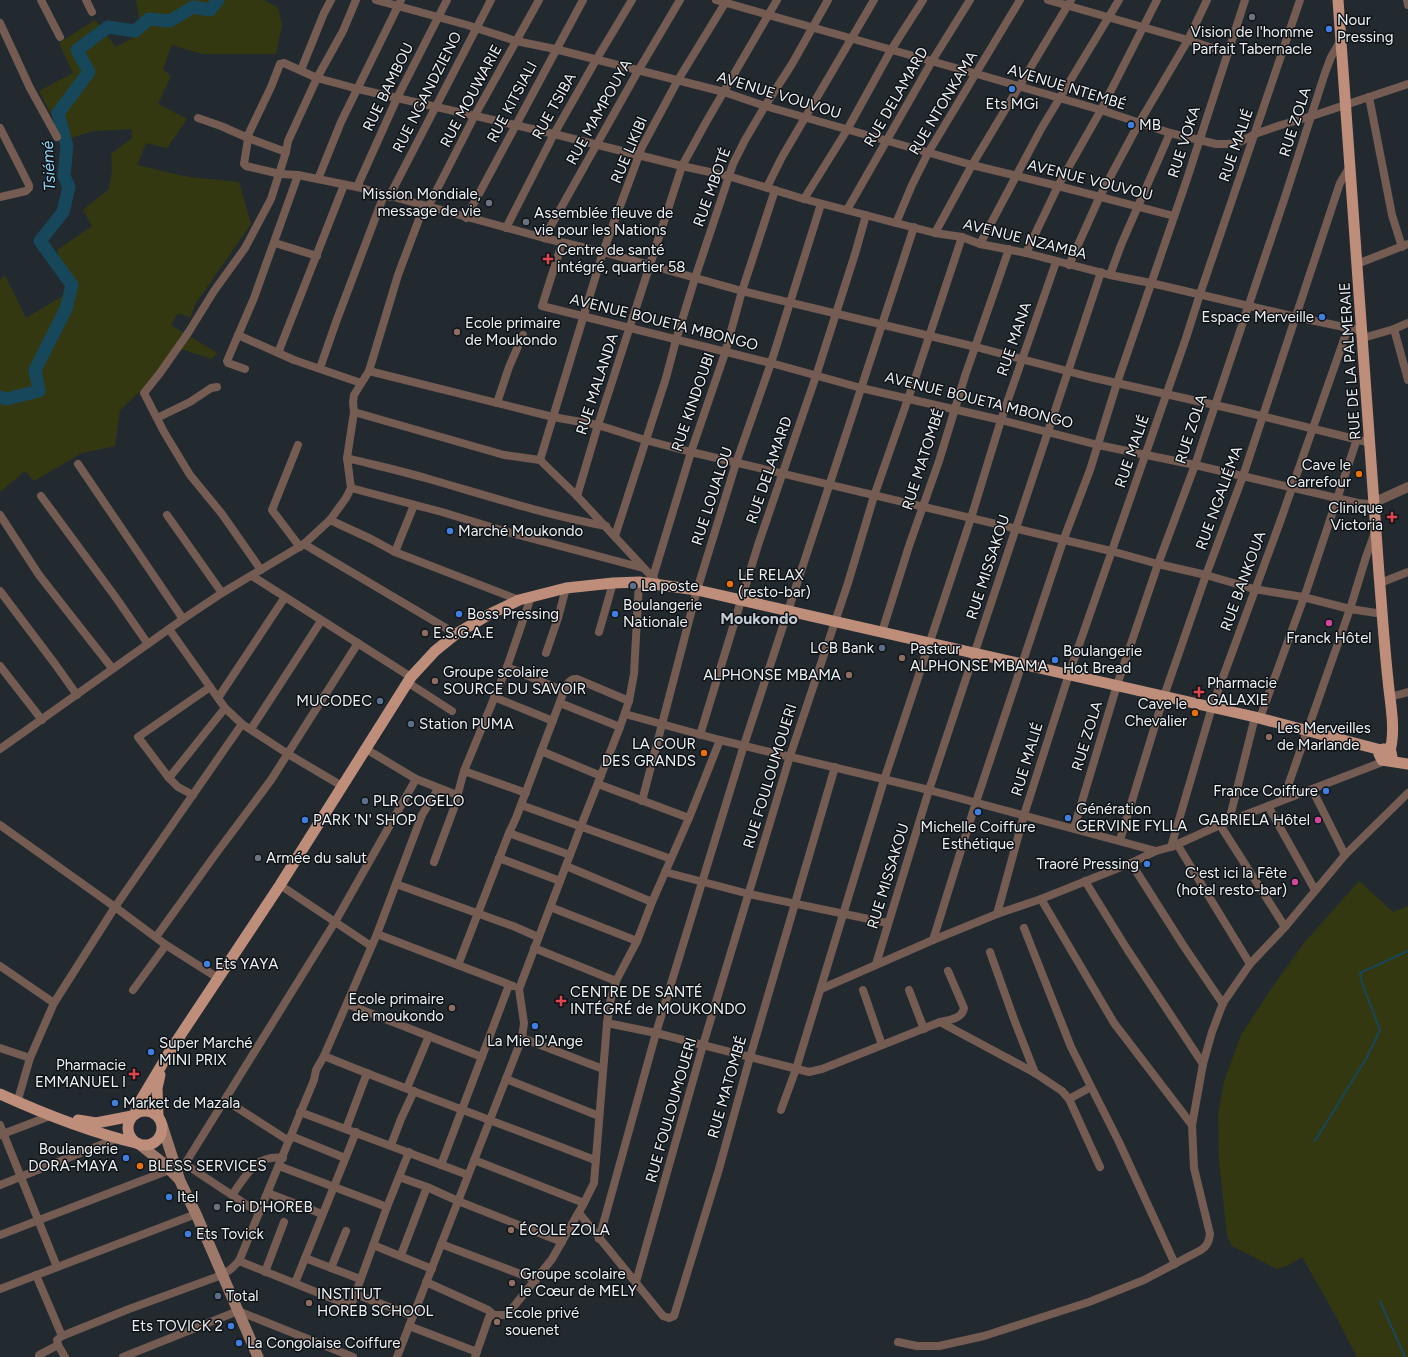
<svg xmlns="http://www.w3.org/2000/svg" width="1408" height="1357" font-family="Figtree,sans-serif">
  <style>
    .green { fill: #343811 }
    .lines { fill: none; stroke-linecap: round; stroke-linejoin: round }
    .stream { stroke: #17475b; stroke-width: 2 }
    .river { stroke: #17475b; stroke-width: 13 }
    .minor { stroke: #745c53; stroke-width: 8 }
    .tertiary { stroke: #745c53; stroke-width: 10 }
    .secondary { stroke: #9e796a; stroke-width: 11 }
    .primary { stroke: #be8e7b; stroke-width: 11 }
    .worship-dot { fill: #6b7280; stroke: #0f1215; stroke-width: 1.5 }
    .shop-dot { fill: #3f7fe0; stroke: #0f1215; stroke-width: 1.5 }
    .health-dot { fill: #e0444e; stroke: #0f1215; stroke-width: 1.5 }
    .education-dot { fill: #8d6e63; stroke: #0f1215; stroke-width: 1.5 }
    .food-dot { fill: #e8710a; stroke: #0f1215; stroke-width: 1.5 }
    .service-dot { fill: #5c6f8a; stroke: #0f1215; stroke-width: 1.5 }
    .hotel-dot { fill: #d1479c; stroke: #0f1215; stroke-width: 1.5 }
    .labels { text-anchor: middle; stroke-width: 3; stroke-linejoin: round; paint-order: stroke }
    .poi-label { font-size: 15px; fill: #ecf1f5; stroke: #0f1215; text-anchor: start }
    .street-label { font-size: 15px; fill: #ecf1f5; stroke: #0f1215 }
    .water-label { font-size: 16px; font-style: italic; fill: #90d7f8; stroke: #0f1215 }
    .neighbourhood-label { font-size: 16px; font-weight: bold; fill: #c2ccd4; stroke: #0f1215 }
  </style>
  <rect width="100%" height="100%" fill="#222a30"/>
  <g class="green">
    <path d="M136,0H264L278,8L282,25L276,54H202L172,45L163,69L171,76L158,104L187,119L167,148L146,143L137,165L188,177L239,182L251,224L196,303L190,318L178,313L171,325L217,353L212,359L175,347L158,375L120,410L115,446L82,453L34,481L25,471L0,492V280L5,275L26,318L71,291L57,250L92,226L83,210L109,189L112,170L111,154L132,138V129L93,131L65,140L39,91L73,73L59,43L95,20L116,47L142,33Z"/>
    <path d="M1359,881L1393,912L1408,906V1357H1357L1333,1311L1302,1257L1287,1266L1277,1269L1232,1246L1227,1235L1219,1161L1218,1115L1224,1081L1241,1035L1269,992L1304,943Z"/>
  </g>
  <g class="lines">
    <g class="stream">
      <path d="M1315,1141L1367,1057L1380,1030L1362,983L1360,973L1408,951"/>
      <path d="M1380,1301L1405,1357"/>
    </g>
    <path class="river" d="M0,397L6,399L39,391L35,370L66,309L72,285L40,241L63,212L69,187L64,176L67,146L58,113L89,72L77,50L108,27L135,31L149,19L170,21L193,7L210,10L218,0"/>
    <g class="minor">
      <path d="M41,0L60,37"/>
      <path d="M86,0L92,12"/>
      <path d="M376,0L467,25L516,41L555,49L724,92L765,106L972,165L1058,186L1174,216"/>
      <path d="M716,0L977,74L1101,110L1170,133L1216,144H1229L1242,141L1255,134L1281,125L1312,116L1408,84"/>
      <path d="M1048,0L1188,40L1228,53"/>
      <path d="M1407,0L1408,5"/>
      <path d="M0,23L30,88L57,137"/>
      <path d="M301,70L324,13L331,0"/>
      <path d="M1369,97L1392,215L1402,247"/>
      <path d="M198,118L221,126L248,138L286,152"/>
      <path d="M0,128L29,185V188L26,191L0,197"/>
      <path d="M318,179L341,122L401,0"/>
      <path d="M357,187L397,98L447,0"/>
      <path d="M767,187L782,157L874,0"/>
      <path d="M389,197L491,0"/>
      <path d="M804,199L847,130L891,50L923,0"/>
      <path d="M428,207L475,115L539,0"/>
      <path d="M847,210L932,61L970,0"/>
      <path d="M466,218L583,0"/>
      <path d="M896,223L912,185L928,153L1020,0"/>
      <path d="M506,228L554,134L596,60L632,0"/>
      <path d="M935,233L972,165L1071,0"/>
      <path d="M544,238L638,71L680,0"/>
      <path d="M275,243L317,256"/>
      <path d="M562,243L542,306L771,363L861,388L1001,420L1098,445L1195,465L1358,503L1369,504L1375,502"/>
      <path d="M980,244L1041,129L1119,0"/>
      <path d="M1026,253L1058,186L1101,110L1157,0"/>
      <path d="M1357,264L1408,244"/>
      <path d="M1069,265L1100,196L1139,123L1188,40L1207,0"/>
      <path d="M1110,275L1121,245L1170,133"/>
      <path d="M1394,329L1408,380"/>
      <path d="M1363,331L1296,317L1151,283L1110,275L1026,253L980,244L962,237L935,233L896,223L804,199L728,176L682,166L554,134L358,89L317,78L284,63L280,64L271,87L249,133L244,164L246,166L280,174L298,175L357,187L544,238L603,252L742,291L976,347L1090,377L1237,410L1371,443"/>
      <path d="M238,335L294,360L361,383"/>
      <path d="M1363,338L1394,329L1408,323"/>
      <path d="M278,353L344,185"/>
      <path d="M320,368L336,322L384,195"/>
      <path d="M245,369L228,363L227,361L254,298L298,175"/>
      <path d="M369,371L553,417L598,425L645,440L691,452L1111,551L1158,564L1206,575L1254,589L1303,597L1350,609L1383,614"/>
      <path d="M497,403L509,367L523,335"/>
      <path d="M354,412L504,455L540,460L577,496L655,580"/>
      <path d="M157,418L190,402L211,388L217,387"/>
      <path d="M298,445L272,510L300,547"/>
      <path d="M347,458C374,465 402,471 429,479C488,496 546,515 606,526"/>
      <path d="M540,460L603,252L642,147L678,80L727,0"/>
      <path d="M78,464L183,619"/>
      <path d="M351,488L442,512L504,531L643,568"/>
      <path d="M41,496L114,595L148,644"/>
      <path d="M577,496L598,425L682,166L705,124L777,0"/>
      <path d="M0,515L39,575L112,668"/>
      <path d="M167,515L222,593"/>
      <path d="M330,520L371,539L395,552L519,600"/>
      <path d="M615,536L666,378L676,340L695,278L733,164L745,140L765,106L792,64L828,0"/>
      <path d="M304,544L456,634"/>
      <path d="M395,552L414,505"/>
      <path d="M261,570L222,514L190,475L164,432L144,393L160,373L188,333L214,291L245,248L271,199L286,152L288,141L317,78L343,31L356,0"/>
      <path d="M252,576L411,677"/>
      <path d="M653,577L691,452L725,353L742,291L775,190"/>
      <path d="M1380,583L1408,572"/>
      <path d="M0,591L55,664L77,695"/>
      <path d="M169,629L225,708L242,724L288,754L342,786"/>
      <path d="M599,632L613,583"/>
      <path d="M882,632L909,546L939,461L965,376L1009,249"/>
      <path d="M546,653L558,618L566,588"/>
      <path d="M0,666L42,720"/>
      <path d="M507,667L564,691"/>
      <path d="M407,682L452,711"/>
      <path d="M494,697L553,721"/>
      <path d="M1390,697L1408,692"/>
      <path d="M218,698L285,597"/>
      <path d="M560,703L620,727"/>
      <path d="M625,714L720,740L929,790L1156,851"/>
      <path d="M1260,718L1307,589L1357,439"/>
      <path d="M251,729L321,621"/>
      <path d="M700,735L758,545L816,376L855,254L866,215"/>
      <path d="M0,749L183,619L222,593L304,544L330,520L346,498L351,488L347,458L354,412L353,402L354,395L369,371L398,275L424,206"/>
      <path d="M366,749L416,779L457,795"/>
      <path d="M541,751L601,776"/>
      <path d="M464,771L526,793"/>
      <path d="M169,778L225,708"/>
      <path d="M598,784L689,818"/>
      <path d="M1312,789L1345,855"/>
      <path d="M193,795L178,787L169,778L138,737L210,687"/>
      <path d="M1283,800L1350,609L1366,557L1375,532"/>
      <path d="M642,801L697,590L736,463L771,363L821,204"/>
      <path d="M521,805L671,859"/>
      <path d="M1268,806L1315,890"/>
      <path d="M1229,821L1255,717"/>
      <path d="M0,825L115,907L166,945L218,978"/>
      <path d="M1220,825L1285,927"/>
      <path d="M1074,828L1117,685L1158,564L1195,465L1284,200L1325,73L1331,57L1341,40"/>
      <path d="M509,833L570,855"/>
      <path d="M1120,840L1164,696L1206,575L1243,476L1340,183L1349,168"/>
      <path d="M1177,844L1250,964"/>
      <path d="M1171,847L1212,707L1280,522L1348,328"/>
      <path d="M499,858L560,881"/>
      <path d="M434,862L454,808L464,771L507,667L531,597"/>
      <path d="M1131,863L1183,945L1223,1004"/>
      <path d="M566,866L652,902"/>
      <path d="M665,872L749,894L888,923"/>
      <path d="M1085,881L1127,949L1203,1064"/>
      <path d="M396,884L513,926L538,937"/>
      <path d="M280,885L371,946"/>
      <path d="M1041,899L1114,1023L1192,1125"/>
      <path d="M550,907L637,941"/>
      <path d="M997,914L1024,815L1069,674L1186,338L1200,294L1300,0"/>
      <path d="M1024,928L1071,1047L1119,1142L1175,1264"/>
      <path d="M377,934L513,986"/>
      <path d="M156,937L215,855L271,780L358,643"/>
      <path d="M933,940L976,802L1063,541L1090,470L1117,383L1187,179L1245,0"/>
      <path d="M534,948L616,981"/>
      <path d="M990,952L1015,1022L1035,1073"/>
      <path d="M876,964L929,790L1101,272"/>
      <path d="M458,965L509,833L516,818L564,691C567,685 569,678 577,679L629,701"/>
      <path d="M0,966L54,1003"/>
      <path d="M821,989L933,940L997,914L1041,899L1131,863L1156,851L1171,847L1229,821L1385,761"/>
      <path d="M133,990L166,945"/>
      <path d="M863,990L882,1045"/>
      <path d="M909,990L924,1029"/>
      <path d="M347,1004L482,1057"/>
      <path d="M940,1022C949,1020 962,1019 964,1008L948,971"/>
      <path d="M607,1023L656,1033L809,1072L822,1069L940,1022L1035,1073L1062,1091L1069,1099L1100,1167"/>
      <path d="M522,1038L603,1069"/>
      <path d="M0,1048L30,1058"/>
      <path d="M324,1056C414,1093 505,1125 595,1160"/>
      <path d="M506,1079L599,1116"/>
      <path d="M407,1088L429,1036"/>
      <path d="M19,1096L30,1058L54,1003L115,907L242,724"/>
      <path d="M1069,1099L1091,1087"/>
      <path d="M225,1100L289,1141"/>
      <path d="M781,1110L796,1069L884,780L971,518L1001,420L1056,262"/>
      <path d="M300,1112L468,1175"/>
      <path d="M0,1125L57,1267"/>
      <path d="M346,1129L367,1073"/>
      <path d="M0,1135L50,1116"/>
      <path d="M291,1136L345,1158"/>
      <path d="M391,1145L401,1119L414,1091"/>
      <path d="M474,1160L584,1203"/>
      <path d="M185,1164L259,1213"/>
      <path d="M441,1165L509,985"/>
      <path d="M279,1166L387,1207"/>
      <path d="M399,1177L427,1187L458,1201L562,1242"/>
      <path d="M0,1185L118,1138"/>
      <path d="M268,1193L322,1214"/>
      <path d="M232,1195C246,1176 255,1154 283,1158"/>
      <path d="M579,1213L663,1316L669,1318L674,1316L719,1169L750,1057L835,767"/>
      <path d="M0,1235L185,1164L335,922L416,779"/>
      <path d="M599,1239L656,1033L744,745L914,227"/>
      <path d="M441,1244L536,1280"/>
      <path d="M373,1245L432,1269"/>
      <path d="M401,1255L427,1187"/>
      <path d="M305,1258L360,1279"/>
      <path d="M239,1261L351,1306L387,1207L409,1152"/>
      <path d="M331,1268L346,1231"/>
      <path d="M265,1272L284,1222"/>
      <path d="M36,1275L62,1336"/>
      <path d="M426,1282L488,1310L494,1315"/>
      <path d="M636,1282L703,1045L790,756L848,583L874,496L917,373L962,237"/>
      <path d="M295,1283L356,1132"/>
      <path d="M0,1289L196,1214"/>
      <path d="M355,1294L413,1316"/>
      <path d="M409,1326L477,1352"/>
      <path d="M898,1342L917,1346H939L984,1336L1089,1302L1144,1280L1201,1250C1207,1246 1209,1242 1210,1234L1194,1168L1192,1125L1203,1064L1212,1032L1223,1003L1250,964L1285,927L1345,855L1408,793"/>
      <path d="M39,1357V1355L58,1345"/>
      <path d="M65,1357L58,1345L57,1340L62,1336L129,1309L222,1275L231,1269L239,1261L314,1080L316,1070L324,1056L377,934L422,815L438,789"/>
      <path d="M123,1357L238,1311L353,1357"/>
      <path d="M397,1357L522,1038L524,1023L519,989L581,826L620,727L629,701L634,674L639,582"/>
      <path d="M475,1357L489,1317L494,1315H507L552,1259L584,1203L594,1183L607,1023L611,998L616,981L637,941L652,902L689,818L720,740"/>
    </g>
    <path class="tertiary" d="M1375,502L1408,487"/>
    <g class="secondary">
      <path d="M162,1125L180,1181L196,1214L258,1357"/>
      <path d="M139,1144L163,1163L178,1178"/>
    </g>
    <g class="primary">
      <path d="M1338,0C1352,191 1367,382 1379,574C1382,609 1384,644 1388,680C1390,703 1396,728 1390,751"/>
      <path d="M1388,760L1392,757L1391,752L1388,749H1383L1379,754L1382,760L1408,764"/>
      <path d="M0,1094C44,1114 89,1132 136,1143"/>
      <circle cx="145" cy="1128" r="17"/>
      <path d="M135,1114L139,1103L170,1051L280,885L411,677L435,651L456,634L488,615L519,600L566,588L613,583L639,582L697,590L1255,717C1297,728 1339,739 1381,750"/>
      <path d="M158,1117L157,1088L160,1075"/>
      <path d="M78,1120L96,1123L132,1116"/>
    </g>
  </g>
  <g class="worship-dot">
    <circle cx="1252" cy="17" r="4"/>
    <circle cx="489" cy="203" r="4"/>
    <circle cx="526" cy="222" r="4"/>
    <circle cx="258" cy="858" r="4"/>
    <circle cx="217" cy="1207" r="4"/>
  </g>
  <g class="shop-dot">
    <circle cx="1329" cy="29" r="4"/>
    <circle cx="1012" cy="89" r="4"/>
    <circle cx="1131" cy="125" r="4"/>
    <circle cx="1322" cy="317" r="4"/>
    <circle cx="450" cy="531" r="4"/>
    <circle cx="459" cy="614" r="4"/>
    <circle cx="615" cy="614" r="4"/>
    <circle cx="1055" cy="660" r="4"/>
    <circle cx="1326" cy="791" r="4"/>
    <circle cx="978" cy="812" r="4"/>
    <circle cx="1068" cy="818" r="4"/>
    <circle cx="305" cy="820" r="4"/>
    <circle cx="1147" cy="864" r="4"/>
    <circle cx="207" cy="964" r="4"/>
    <circle cx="535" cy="1026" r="4"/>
    <circle cx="151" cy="1052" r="4"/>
    <circle cx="115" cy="1103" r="4"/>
    <circle cx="126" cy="1158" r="4"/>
    <circle cx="169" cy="1197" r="4"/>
    <circle cx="188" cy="1234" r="4"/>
    <circle cx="231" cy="1326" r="4"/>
    <circle cx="239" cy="1343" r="4"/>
  </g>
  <g class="health-dot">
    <path d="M546 253h4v4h4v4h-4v4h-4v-4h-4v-4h4z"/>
    <path d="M1390 511h4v4h4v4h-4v4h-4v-4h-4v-4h4z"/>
    <path d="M1197 686h4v4h4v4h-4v4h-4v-4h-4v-4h4z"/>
    <path d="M559 995h4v4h4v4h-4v4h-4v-4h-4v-4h4z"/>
    <path d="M132 1068h4v4h4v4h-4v4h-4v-4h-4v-4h4z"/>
  </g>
  <g class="education-dot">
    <circle cx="457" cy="332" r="4"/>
    <circle cx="425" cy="633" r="4"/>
    <circle cx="902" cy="658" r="4"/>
    <circle cx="849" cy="675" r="4"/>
    <circle cx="435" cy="681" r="4"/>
    <circle cx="1269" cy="737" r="4"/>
    <circle cx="452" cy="1008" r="4"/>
    <circle cx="511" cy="1230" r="4"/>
    <circle cx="512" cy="1283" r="4"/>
    <circle cx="309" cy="1303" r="4"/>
    <circle cx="497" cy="1322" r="4"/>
  </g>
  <g class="food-dot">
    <circle cx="1359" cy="474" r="4"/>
    <circle cx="730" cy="584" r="4"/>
    <circle cx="1195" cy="713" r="4"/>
    <circle cx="704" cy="753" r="4"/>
    <circle cx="140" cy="1166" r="4"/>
  </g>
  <g class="service-dot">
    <circle cx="633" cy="586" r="4"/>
    <circle cx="882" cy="648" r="4"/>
    <circle cx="380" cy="701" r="4"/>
    <circle cx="411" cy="724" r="4"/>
    <circle cx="365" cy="801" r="4"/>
    <circle cx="218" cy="1296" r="4"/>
  </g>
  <g class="hotel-dot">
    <circle cx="1329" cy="623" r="4"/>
    <circle cx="1318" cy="820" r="4"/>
    <circle cx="1295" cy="882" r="4"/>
  </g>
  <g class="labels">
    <g class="poi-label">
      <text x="1337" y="25">Nour<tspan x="1337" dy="17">Pressing</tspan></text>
      <text x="1252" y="37" text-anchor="middle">Vision de l'homme<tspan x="1252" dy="17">Parfait Tabernacle</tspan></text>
      <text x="1012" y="109" text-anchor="middle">Ets MGi</text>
      <text x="1139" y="130">MB</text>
      <text x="481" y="199" text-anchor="end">Mission Mondiale,<tspan x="481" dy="17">message de vie</tspan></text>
      <text x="534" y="218">Assemblée fleuve de<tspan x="534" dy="17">vie pour les Nations</tspan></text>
      <text x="557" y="255">Centre de santé<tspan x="557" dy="17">intégré, quartier 58</tspan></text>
      <text x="1314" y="322" text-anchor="end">Espace Merveille</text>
      <text x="465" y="328">Ecole primaire<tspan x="465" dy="17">de Moukondo</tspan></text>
      <text x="1351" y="470" text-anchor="end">Cave le<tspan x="1351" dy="17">Carrefour</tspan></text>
      <text x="1383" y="513" text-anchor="end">Clinique<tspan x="1383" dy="17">Victoria</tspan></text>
      <text x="458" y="536">Marché Moukondo</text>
      <text x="738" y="580">LE RELAX<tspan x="738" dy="17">(resto-bar)</tspan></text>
      <text x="641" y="591">La poste</text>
      <text x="623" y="610">Boulangerie<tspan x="623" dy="17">Nationale</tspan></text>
      <text x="467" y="619">Boss Pressing</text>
      <text x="433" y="638">E.S.G.A.E</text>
      <text x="1329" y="643" text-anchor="middle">Franck Hôtel</text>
      <text x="874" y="653" text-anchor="end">LCB Bank</text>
      <text x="910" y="654">Pasteur<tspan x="910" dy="17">ALPHONSE MBAMA</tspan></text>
      <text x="1063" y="656">Boulangerie<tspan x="1063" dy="17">Hot Bread</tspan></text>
      <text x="443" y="677">Groupe scolaire<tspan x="443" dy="17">SOURCE DU SAVOIR</tspan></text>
      <text x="841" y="680" text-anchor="end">ALPHONSE MBAMA</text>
      <text x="1207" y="688">Pharmacie<tspan x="1207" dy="17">GALAXIE</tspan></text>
      <text x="372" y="706" text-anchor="end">MUCODEC</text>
      <text x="1187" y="709" text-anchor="end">Cave le<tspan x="1187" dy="17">Chevalier</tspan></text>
      <text x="419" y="729">Station PUMA</text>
      <text x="1277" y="733">Les Merveilles<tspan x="1277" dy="17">de Marlande</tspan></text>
      <text x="696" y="749" text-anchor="end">LA COUR<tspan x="696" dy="17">DES GRANDS</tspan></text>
      <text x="1318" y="796" text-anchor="end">France Coiffure</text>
      <text x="373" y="806">PLR COGELO</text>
      <text x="1076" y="814">Génération<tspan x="1076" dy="17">GERVINE FYLLA</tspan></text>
      <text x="313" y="825">PARK 'N' SHOP</text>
      <text x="1310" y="825" text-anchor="end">GABRIELA Hôtel</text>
      <text x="978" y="832" text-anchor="middle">Michelle Coiffure<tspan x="978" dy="17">Esthétique</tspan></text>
      <text x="266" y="863">Armée du salut</text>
      <text x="1139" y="869" text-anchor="end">Traoré Pressing</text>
      <text x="1287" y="878" text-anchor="end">C'est ici la Fête<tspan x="1287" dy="17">(hotel resto-bar)</tspan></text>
      <text x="215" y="969">Ets YAYA</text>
      <text x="570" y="997">CENTRE DE SANTÉ<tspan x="570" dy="17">INTÉGRÉ de MOUKONDO</tspan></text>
      <text x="444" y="1004" text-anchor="end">Ecole primaire<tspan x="444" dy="17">de moukondo</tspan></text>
      <text x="535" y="1046" text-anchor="middle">La Mie D'Ange</text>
      <text x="159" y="1048">Super Marché<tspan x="159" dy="17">MINI PRIX</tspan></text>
      <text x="126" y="1070" text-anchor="end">Pharmacie<tspan x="126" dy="17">EMMANUEL I</tspan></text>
      <text x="123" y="1108">Market de Mazala</text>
      <text x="118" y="1154" text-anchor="end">Boulangerie<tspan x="118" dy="17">DORA-MAYA</tspan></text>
      <text x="148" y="1171">BLESS SERVICES</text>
      <text x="177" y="1202">Itel</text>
      <text x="225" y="1212">Foi D'HOREB</text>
      <text x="519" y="1235">ÉCOLE ZOLA</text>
      <text x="196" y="1239">Ets Tovick</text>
      <text x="520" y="1279">Groupe scolaire<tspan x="520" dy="17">le Cœur de MELY</tspan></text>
      <text x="317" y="1299">INSTITUT<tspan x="317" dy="17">HOREB SCHOOL</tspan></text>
      <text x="226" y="1301">Total</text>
      <text x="505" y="1318">Ecole privé<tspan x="505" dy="17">souenet</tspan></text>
      <text x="223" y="1331" text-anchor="end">Ets TOVICK 2</text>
      <text x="247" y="1348">La Congolaise Coiffure</text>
    </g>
    <g class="street-label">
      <text transform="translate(388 87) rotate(-64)" y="5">RUE BAMBOU</text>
      <text transform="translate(1067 87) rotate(17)" y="5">AVENUE NTEMBÉ</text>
      <text transform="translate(427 92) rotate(-63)" y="5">RUE NGANDZIENO</text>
      <text transform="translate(779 95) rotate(17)" y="5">AVENUE VOUVOU</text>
      <text transform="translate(471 96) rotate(-62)" y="5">RUE MOUWARIE</text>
      <text transform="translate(896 97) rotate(-60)" y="5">RUE DELAMARD</text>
      <text transform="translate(512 102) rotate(-62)" y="5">RUE KITSIALI</text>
      <text transform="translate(943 103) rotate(-59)" y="5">RUE NTONKAMA</text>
      <text transform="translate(554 106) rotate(-61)" y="5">RUE TSIBA</text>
      <text transform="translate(599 112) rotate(-61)" y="5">RUE MAMPOUYA</text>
      <text transform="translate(1295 122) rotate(-72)" y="5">RUE ZOLA</text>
      <text transform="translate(1184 142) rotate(-72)" y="5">RUE VOKA</text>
      <text transform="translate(1236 145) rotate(-71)" y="5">RUE MALIÉ</text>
      <text transform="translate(629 150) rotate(-67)" y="5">RUE LIKIBI</text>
      <text transform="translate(1090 180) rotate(14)" y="5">AVENUE VOUVOU</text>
      <text transform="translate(712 187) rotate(-70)" y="5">RUE MBOTÉ</text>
      <text transform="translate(1025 239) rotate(14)" y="5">AVENUE NZAMBA</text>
      <text transform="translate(664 322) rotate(14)" y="5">AVENUE BOUETA MBONGO</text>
      <text transform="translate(1014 339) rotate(-71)" y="5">RUE MANA</text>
      <text transform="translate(1350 361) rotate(-94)" y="5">RUE DE LA PALMERAIE</text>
      <text transform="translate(597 384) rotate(-72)" y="5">RUE MALANDA</text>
      <text transform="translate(979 400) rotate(14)" y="5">AVENUE BOUETA MBONGO</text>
      <text transform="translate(693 402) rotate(-71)" y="5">RUE KINDOUBI</text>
      <text transform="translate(1191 429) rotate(-72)" y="5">RUE ZOLA</text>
      <text transform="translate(1132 451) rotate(-71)" y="5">RUE MALIÉ</text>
      <text transform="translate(923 459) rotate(-72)" y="5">RUE MATOMBÉ</text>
      <text transform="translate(769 470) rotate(-71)" y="5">RUE DELAMARD</text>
      <text transform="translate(712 496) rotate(-72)" y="5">RUE LOUALOU</text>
      <text transform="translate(1219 498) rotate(-70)" y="5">RUE NGALIÉMA</text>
      <text transform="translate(988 567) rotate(-72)" y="5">RUE MISSAKOU</text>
      <text transform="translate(1243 581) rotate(-70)" y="5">RUE BANKOUA</text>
      <text transform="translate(1087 736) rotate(-73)" y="5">RUE ZOLA</text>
      <text transform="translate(1027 759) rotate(-73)" y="5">RUE MALIÉ</text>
      <text transform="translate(770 776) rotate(-73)" y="5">RUE FOULOUMOUERI</text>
      <text transform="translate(888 876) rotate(-73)" y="5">RUE MISSAKOU</text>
      <text transform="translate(727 1087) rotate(-74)" y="5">RUE MATOMBÉ</text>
      <text transform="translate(671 1110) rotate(-74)" y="5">RUE FOULOUMOUERI</text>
    </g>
    <g class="water-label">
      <text transform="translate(48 166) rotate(-93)" y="6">Tsiémé</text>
    </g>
    <g class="neighbourhood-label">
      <text x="759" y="624">Moukondo</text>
    </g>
  </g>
</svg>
